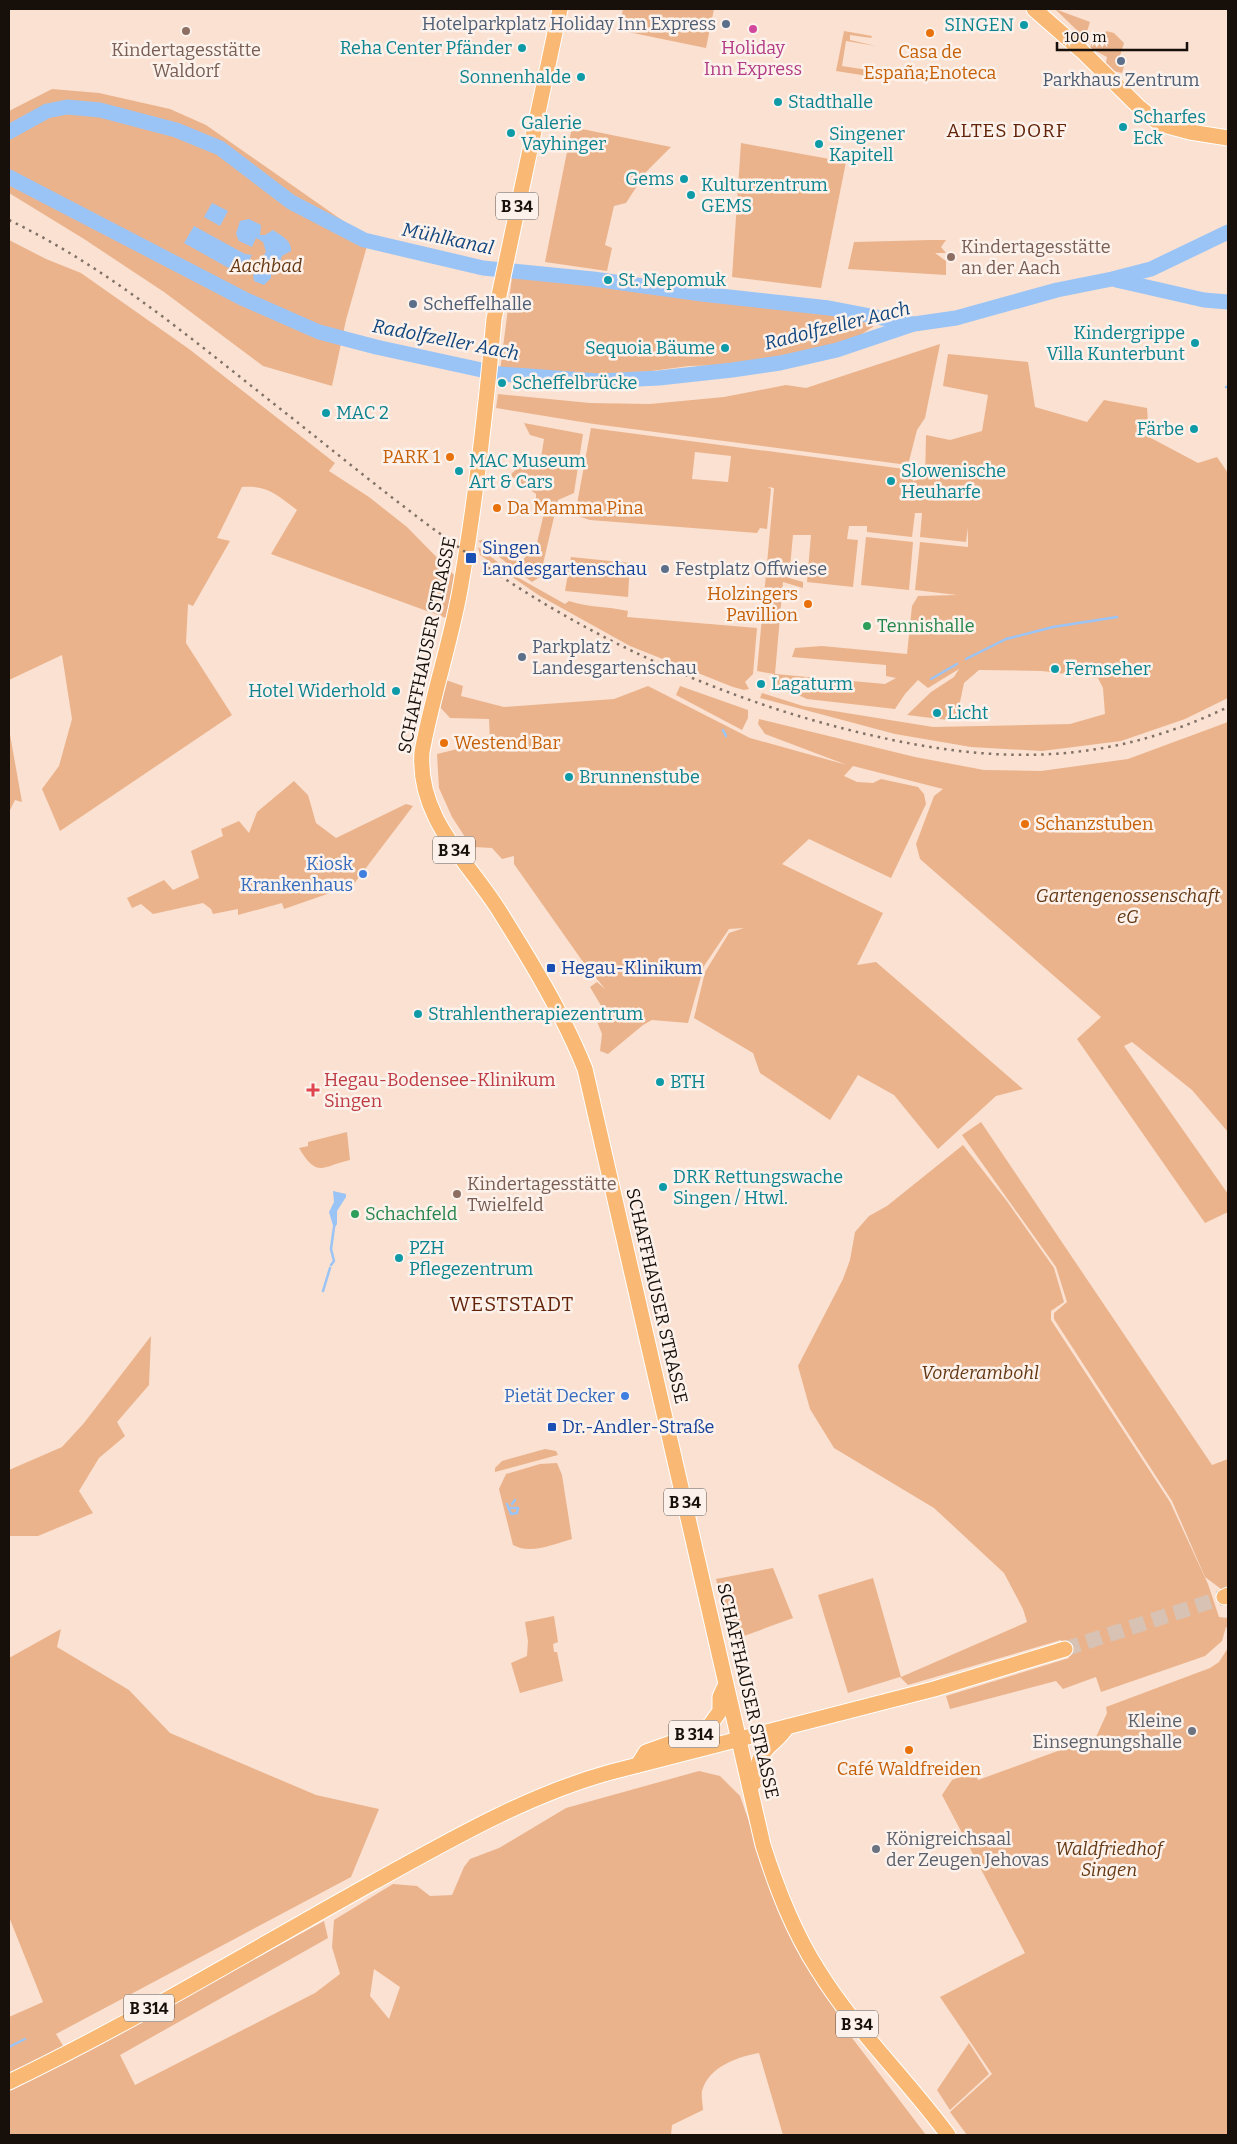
<svg xmlns="http://www.w3.org/2000/svg" width="1237" height="2144" font-family="Bitter,serif">
  <style>
    .green { fill: #ebb38c; fill-rule: evenodd }
    .water { fill: #9ac4f6 }
    .lines { fill: none; stroke-linecap: round; stroke-linejoin: round }
    .stream { stroke: #9ac4f6; stroke-width: 2.5 }
    .river { stroke: #9ac4f6; stroke-width: 15 }
    .major-tunnel { stroke: #d8c2b3; stroke-width: 15; stroke-dasharray: 15 8; stroke-linecap: butt }
    .major-casing { stroke: #fff; stroke-width: 17 }
    .major { stroke: #f9b975; stroke-width: 15 }
    .rail { stroke: #817167; stroke-width: 2.5; stroke-dasharray: 2.5 5; stroke-linecap: butt }
    .service-dot { fill: #5c6f8a; stroke: #fcf2eb; stroke-width: 2 }
    .culture-dot { fill: #0f9aa8; stroke: #fcf2eb; stroke-width: 2 }
    .hotel-dot { fill: #d1479c; stroke: #fcf2eb; stroke-width: 2 }
    .education-dot { fill: #8d6e63; stroke: #fcf2eb; stroke-width: 2 }
    .food-dot { fill: #e8710a; stroke: #fcf2eb; stroke-width: 2 }
    .transit-dot { fill: #1a4fb4; stroke: #fcf2eb; stroke-width: 2 }
    .leisure-dot { fill: #2e9e5b; stroke: #fcf2eb; stroke-width: 2 }
    .shop-dot { fill: #3f7fe0; stroke: #fcf2eb; stroke-width: 2 }
    .health-dot { fill: #e0444e; stroke: #fcf2eb; stroke-width: 2 }
    .worship-dot { fill: #6b7280; stroke: #fcf2eb; stroke-width: 2 }
    .labels { text-anchor: middle; stroke-width: 5; stroke-linejoin: round; paint-order: stroke }
    .shield { fill: #fcf2eb; stroke: #5c534e; stroke-width: 1 }
    .shield-label { font-size: 16px; font-weight: bold; fill: #170f0a }
    .service-label { font-size: 18px; fill: #4e5e75; stroke: #fcf2eb; text-anchor: start }
    .culture-label { font-size: 18px; fill: #0d838f; stroke: #fcf2eb; text-anchor: start }
    .hotel-label { font-size: 18px; fill: #b23c85; stroke: #fcf2eb }
    .education-label { font-size: 18px; fill: #785e54; stroke: #fcf2eb; text-anchor: start }
    .food-label { font-size: 18px; fill: #c56008; stroke: #fcf2eb; text-anchor: start }
    .park-label { font-size: 18px; font-style: italic; fill: #643712; stroke: #fcf2eb }
    .transit-label { font-size: 18px; fill: #164399; stroke: #fcf2eb; text-anchor: start }
    .leisure-label { font-size: 18px; fill: #27864d; stroke: #fcf2eb; text-anchor: start }
    .street-label { font-size: 18px; fill: #170f0a; stroke: #fcf2eb }
    .shop-label { font-size: 18px; fill: #366cbe; stroke: #fcf2eb; text-anchor: end }
    .health-label { font-size: 18px; fill: #be3a42; stroke: #fcf2eb; text-anchor: start }
    .worship-label { font-size: 18px; fill: #5b616d; stroke: #fcf2eb; text-anchor: end }
    .neighbourhood-label { font-size: 19px; letter-spacing: 1px; fill: #632308; stroke: #fcf2eb }
    .water-label { font-size: 19px; font-style: italic; fill: #10457d; stroke: #fcf2eb }
    .quarter-label { font-size: 20px; letter-spacing: 1px; fill: #632308; stroke: #fcf2eb }
  </style>
  <rect width="100%" height="100%" fill="#fae1d1"/>
  <g class="green">
    <path d="M623,9H714L706,48L623,31L624,24L620,23Z"/>
    <path d="M1055,9L1090,22L1085,38Z"/>
    <path d="M844,31L872,36L871,38L850,35V40L876,46L846,41L842,66L868,70V76L836,71Z"/>
    <path d="M1106,31L1114,33L1124,43L1120,56L1124,66L1122,73L1105,69L1107,57L1090,48L1095,35L1104,38Z"/>
    <path d="M52,89L99,93L170,109L206,125L369,239L346,320L332,386L263,366L164,292L84,239L9,193V111Z"/>
    <path d="M572,127L671,147L646,172L626,203L614,206L605,245L612,248L607,271L545,262Z"/>
    <path d="M741,143L846,162L821,288L732,277Z"/>
    <path d="M9,240L46,259L81,273L189,349L335,463L329,471L369,497L407,527L455,576L446,618L271,554L297,510C277,495 268,485 242,487L217,538L230,541L193,606L188,604L186,643L232,715L60,831L42,789L59,766L72,719L62,655L9,680Z"/>
    <path d="M930,240H946L941,247L946,253H935L946,261V275L848,269L854,242Z"/>
    <path d="M513,269L702,295L829,309L874,326L834,353L725,365L689,366L599,378L500,371Z"/>
    <path d="M940,344L925,418L917,430L908,465L594,424L496,408L498,394L590,403L650,404L724,397L786,385L806,388Z"/>
    <path d="M948,354L1028,362L1035,407L1087,422L1104,400L1147,408L1149,437L1198,463L1217,457L1228,473V698L1185,719L1121,741L1042,751L971,747L895,734L760,698L762,693L803,706L933,727L1070,724L1105,714L1103,688L1098,678L1042,671L979,670L964,683L956,721L907,715L931,692L954,677L959,669L928,688L918,680L905,694L895,709L807,699C796,693 784,694 774,686V674L757,671L774,488L768,487L771,489L767,529L760,528L757,533L590,520L575,515L591,428L912,470L913,481L925,478L926,435L950,440L982,431L988,395L943,386ZM695,452L731,456L728,482L692,479ZM915,513H922L920,537L966,542L968,528V547L920,542L915,590L957,595L918,596L912,606L907,654L822,646L795,648L792,657L886,665V676L896,678L885,684L775,674L783,582L803,588V582L789,578L793,535H811L807,582L853,587L858,540L847,539L849,526H867V532L912,537Z"/>
    <path d="M524,423L583,434L574,493L558,500L540,577L532,582L478,541L485,539L523,560L537,543L544,513L536,511V494L510,475L519,467L540,464L544,439L530,435Z"/>
    <path d="M866,537L913,542L909,590L861,585Z"/>
    <path d="M478,547L517,577L565,604L569,601C590,608 606,606 628,611L627,617L757,628L753,674L745,682L749,689L744,690L733,687L630,646L540,596L480,555Z"/>
    <path d="M571,557L630,563L628,597L565,591Z"/>
    <path d="M446,680L463,686L461,696L504,707L614,699L648,686L750,738L847,765L765,734L758,724L759,719L915,757L984,770L1041,771L1128,759L1228,722V1132L1192,1090L1132,1042L1124,1046L1228,1194V1212L1205,1223L1077,1039L1101,1017L920,859L916,844L934,796L943,789L853,766L844,776L857,782L873,783L881,779L918,787L924,794L926,804L891,878L809,839L782,864L883,913L857,965L876,962L1023,1089L996,1096L938,1149L894,1095L858,1075L830,1120L760,1073L753,1053L694,1018L705,972L729,933L744,928L729,929L704,966L688,1023L652,1020L643,1025L608,1054L600,1051L602,1034L596,1019L606,1014L590,987L597,982L605,989L581,959L514,864V856L502,859L492,848L474,847L467,840L452,817L439,788L437,754L490,741L489,719L450,718L439,706Z"/>
    <path d="M680,686L748,710V718L742,730L676,695Z"/>
    <path d="M9,729L22,802L15,800L9,812Z"/>
    <path d="M294,781L308,795L316,823L336,838L406,804L413,806L353,885L284,909L282,903L238,915V909L213,914L211,909L203,903L153,914L141,904L132,908L127,898L164,880L173,890L199,878L191,851L223,836L221,829L239,821L249,833L257,812Z"/>
    <path d="M981,1122L1212,1465L1228,1459V1587L1221,1589L1205,1577L1172,1501L1054,1319V1313L1067,1302L1056,1267L962,1135Z"/>
    <path d="M347,1132L350,1160C323,1166 317,1179 299,1148L308,1146V1142Z"/>
    <path d="M963,1145L1006,1200L1054,1268L1064,1302L1051,1311V1320L1170,1502L1208,1584L1219,1617L1228,1618V1628L1226,1627L1222,1641L1205,1656L1101,1692L1096,1677L1063,1689L1056,1681L950,1709L946,1696L1069,1658L1061,1640L908,1685L900,1677L848,1693L818,1595L873,1578L901,1677L1027,1622L1023,1609L1004,1573L934,1508L834,1448L810,1409L798,1366L843,1279L850,1260L855,1232L869,1216L887,1206Z"/>
    <path d="M151,1336L149,1385L117,1422L125,1436L99,1458L79,1491L93,1513L38,1536H9V1470L62,1447L84,1423Z"/>
    <path d="M545,1449L556,1451L558,1455L495,1472V1468L502,1461Z"/>
    <path d="M557,1463L562,1475L572,1539C554,1544 531,1555 513,1545L499,1489L506,1474L540,1464Z"/>
    <path d="M773,1568L793,1618L733,1640L716,1579Z"/>
    <path d="M554,1616L558,1642L553,1644L554,1652H557L563,1681L520,1693L511,1663L527,1656L528,1641L525,1622Z"/>
    <path d="M61,1629L57,1647L129,1690L170,1733L316,1795L379,1809L351,1877L56,2034L71,2059L324,1921L328,1938L120,2055L135,2085L315,1993L340,1974L332,1947L334,1920L393,1884L417,1886L430,1896L452,1895L464,1867L470,1859L499,1848L566,1808L699,1771L720,1776L740,1796L765,1867L793,1933L846,2030L926,2135H783L759,2053C738,2057 709,2066 702,2091C701,2096 703,2105 703,2110L672,2125L671,2135H9V2017L43,2002L9,1917V1658ZM374,1969L400,1987L389,2019L370,1996Z"/>
    <path d="M1228,1648V2135H967L950,2112L992,2074L940,1997L1025,1953L942,1795L952,1780L975,1771L978,1780L1096,1737L1107,1713L1106,1707L1210,1668L1219,1662Z"/>
    <path d="M969,2043L989,2074L950,2110L937,2090Z"/>
  </g>
  <g class="water">
    <path d="M212,203L228,211L220,226L204,217Z"/>
    <path d="M249,219L261,225L260,235H265L273,230C281,236 292,240 291,251L282,256L280,262L282,263L274,275L271,274V278L264,285L254,281L253,275L260,266L264,267L266,264L263,262L266,258L263,256L266,252L263,242L256,238L252,247L239,241L236,234L240,221Z"/>
    <path d="M194,226L245,254L252,255L241,275L184,243Z"/>
    <path d="M333,1191L346,1194V1197L337,1211V1224L334,1229L329,1212L334,1202Z"/>
  </g>
  <g class="lines">
    <g class="stream">
      <path d="M1226,387H1228"/>
      <path d="M966,659L1006,639L1053,627L1117,617"/>
      <path d="M931,679L957,664"/>
      <path d="M723,730L726,736"/>
      <path d="M331,1265L334,1261L331,1249L334,1227"/>
      <path d="M323,1291L330,1268"/>
      <path d="M507,1504L511,1514L517,1513L518,1508H510"/>
      <path d="M512,1504L515,1500"/>
      <path d="M9,2047L25,2039"/>
    </g>
    <g class="river">
      <path d="M9,132L47,111L67,107L100,110L176,130L220,148L291,202L364,240L483,268L593,279L702,294L829,308L913,324"/>
      <path d="M9,177L244,299L319,332L376,347L500,374L599,381L659,378L732,370L780,363L837,350L914,324L956,318L1057,290L1112,279L1151,269L1228,232"/>
      <path d="M1116,280L1204,300L1228,302"/>
    </g>
    <path class="major-tunnel" d="M1065,1649L1224,1597"/>
    <defs>
      <g id="major">
        <path d="M560,9L494,319C486,409 476,500 460,590C450,645 432,697 422,752C417,818 468,861 500,912C532,963 563,1014 585,1069L763,1845C777,1889 793,1931 818,1970C855,2030 907,2079 948,2135"/>
        <path d="M1034,9L1082,51L1139,107L1160,124L1190,132L1228,138"/>
        <path d="M1224,1597L1228,1595"/>
        <path d="M638,1765L646,1752L699,1733L710,1725L720,1711V1697L724,1688"/>
        <path d="M750,1787L758,1779C755,1748 773,1748 787,1727"/>
        <path d="M9,2082C134,2022 253,1949 374,1882C450,1840 527,1795 611,1772L934,1689L1065,1649"/>
      </g>
    </defs>
    <use href="#major" class="major-casing"/>
    <use href="#major" class="major"/>
    <path class="rail" d="M9,220C113,270 202,348 292,418C361,473 429,529 502,577C614,651 740,705 870,735C999,765 1107,765 1228,707"/>
  </g>
  <g class="service-dot">
    <circle cx="726" cy="24" r="5"/>
    <circle cx="1121" cy="61" r="5"/>
    <circle cx="413" cy="304" r="5"/>
    <circle cx="665" cy="569" r="5"/>
    <circle cx="522" cy="657" r="5"/>
  </g>
  <g class="culture-dot">
    <circle cx="1024" cy="25" r="5"/>
    <circle cx="522" cy="48" r="5"/>
    <circle cx="581" cy="77" r="5"/>
    <circle cx="778" cy="102" r="5"/>
    <circle cx="1123" cy="127" r="5"/>
    <circle cx="511" cy="133" r="5"/>
    <circle cx="819" cy="144" r="5"/>
    <circle cx="684" cy="179" r="5"/>
    <circle cx="691" cy="195" r="5"/>
    <circle cx="608" cy="280" r="5"/>
    <circle cx="1195" cy="343" r="5"/>
    <circle cx="725" cy="348" r="5"/>
    <circle cx="502" cy="383" r="5"/>
    <circle cx="326" cy="413" r="5"/>
    <circle cx="1194" cy="429" r="5"/>
    <circle cx="459" cy="471" r="5"/>
    <circle cx="891" cy="481" r="5"/>
    <circle cx="1055" cy="669" r="5"/>
    <circle cx="761" cy="684" r="5"/>
    <circle cx="396" cy="691" r="5"/>
    <circle cx="937" cy="713" r="5"/>
    <circle cx="569" cy="777" r="5"/>
    <circle cx="418" cy="1014" r="5"/>
    <circle cx="660" cy="1082" r="5"/>
    <circle cx="663" cy="1187" r="5"/>
    <circle cx="399" cy="1258" r="5"/>
  </g>
  <circle class="hotel-dot" cx="753" cy="29" r="5"/>
  <g class="education-dot">
    <circle cx="186" cy="31" r="5"/>
    <circle cx="951" cy="257" r="5"/>
    <circle cx="457" cy="1194" r="5"/>
  </g>
  <g class="food-dot">
    <circle cx="930" cy="33" r="5"/>
    <circle cx="450" cy="457" r="5"/>
    <circle cx="497" cy="508" r="5"/>
    <circle cx="808" cy="604" r="5"/>
    <circle cx="444" cy="743" r="5"/>
    <circle cx="1025" cy="824" r="5"/>
    <circle cx="909" cy="1750" r="5"/>
  </g>
  <g class="transit-dot">
    <rect x="465" y="552" width="12" height="12" rx="2.5"/>
    <rect x="546" y="963" width="10" height="10" rx="2.5"/>
    <rect x="547" y="1422" width="10" height="10" rx="2.5"/>
  </g>
  <g class="leisure-dot">
    <circle cx="867" cy="626" r="5"/>
    <circle cx="355" cy="1214" r="5"/>
  </g>
  <g class="shop-dot">
    <circle cx="363" cy="874" r="5"/>
    <circle cx="625" cy="1396" r="5"/>
  </g>
  <path class="health-dot" d="M310.5 1082.5h5v5h5v5h-5v5h-5v-5h-5v-5h5z"/>
  <g class="worship-dot">
    <circle cx="1192" cy="1731" r="5"/>
    <circle cx="876" cy="1849" r="5"/>
  </g>
  <g class="labels">
    <g class="shield">
      <rect x="496" y="192.5" width="42" height="27" rx="4"/>
      <rect x="433" y="836.5" width="42" height="27" rx="4"/>
      <rect x="664" y="1488.5" width="42" height="27" rx="4"/>
      <rect x="669" y="1720.5" width="50" height="27" rx="4"/>
      <rect x="124" y="1994.5" width="50" height="27" rx="4"/>
      <rect x="836" y="2010.5" width="42" height="27" rx="4"/>
    </g>
    <g class="shield-label">
      <text x="517" y="212">B 34</text>
      <text x="454" y="856">B 34</text>
      <text x="685" y="1508">B 34</text>
      <text x="694" y="1740">B 314</text>
      <text x="149" y="2014">B 314</text>
      <text x="857" y="2030">B 34</text>
    </g>
    <g class="service-label">
      <text x="716" y="30" text-anchor="end">Hotelparkplatz Holiday Inn Express</text>
      <text x="1121" y="86" text-anchor="middle">Parkhaus Zentrum</text>
      <text x="423" y="310">Scheffelhalle</text>
      <text x="675" y="575">Festplatz Offwiese</text>
      <text x="532" y="653">Parkplatz<tspan x="532" dy="21">Landesgartenschau</tspan></text>
    </g>
    <g class="culture-label">
      <text x="1014" y="31" text-anchor="end">SINGEN</text>
      <text x="512" y="54" text-anchor="end">Reha Center Pfänder</text>
      <text x="571" y="83" text-anchor="end">Sonnenhalde</text>
      <text x="788" y="108">Stadthalle</text>
      <text x="1133" y="123">Scharfes<tspan x="1133" dy="21">Eck</tspan></text>
      <text x="521" y="129">Galerie<tspan x="521" dy="21">Vayhinger</tspan></text>
      <text x="829" y="140">Singener<tspan x="829" dy="21">Kapitell</tspan></text>
      <text x="674" y="185" text-anchor="end">Gems</text>
      <text x="701" y="191">Kulturzentrum<tspan x="701" dy="21">GEMS</tspan></text>
      <text x="618" y="286">St. Nepomuk</text>
      <text x="1185" y="339" text-anchor="end">Kindergrippe<tspan x="1185" dy="21">Villa Kunterbunt</tspan></text>
      <text x="715" y="354" text-anchor="end">Sequoia Bäume</text>
      <text x="512" y="389">Scheffelbrücke</text>
      <text x="336" y="419">MAC 2</text>
      <text x="1184" y="435" text-anchor="end">Färbe</text>
      <text x="469" y="467">MAC Museum<tspan x="469" dy="21">Art &amp; Cars</tspan></text>
      <text x="901" y="477">Slowenische<tspan x="901" dy="21">Heuharfe</tspan></text>
      <text x="1065" y="675">Fernseher</text>
      <text x="771" y="690">Lagaturm</text>
      <text x="386" y="697" text-anchor="end">Hotel Widerhold</text>
      <text x="947" y="719">Licht</text>
      <text x="579" y="783">Brunnenstube</text>
      <text x="428" y="1020">Strahlentherapiezentrum</text>
      <text x="670" y="1088">BTH</text>
      <text x="673" y="1183">DRK Rettungswache<tspan x="673" dy="21">Singen / Htwl.</tspan></text>
      <text x="409" y="1254">PZH<tspan x="409" dy="21">Pflegezentrum</tspan></text>
    </g>
    <g class="hotel-label">
      <text x="753" y="54">Holiday<tspan x="753" dy="21">Inn Express</tspan></text>
    </g>
    <g class="education-label">
      <text x="186" y="56" text-anchor="middle">Kindertagesstätte<tspan x="186" dy="21">Waldorf</tspan></text>
      <text x="961" y="253">Kindertagesstätte<tspan x="961" dy="21">an der Aach</tspan></text>
      <text x="467" y="1190">Kindertagesstätte<tspan x="467" dy="21">Twielfeld</tspan></text>
    </g>
    <g class="food-label">
      <text x="930" y="58" text-anchor="middle">Casa de<tspan x="930" dy="21">España;Enoteca</tspan></text>
      <text x="440" y="463" text-anchor="end">PARK 1</text>
      <text x="507" y="514">Da Mamma Pina</text>
      <text x="798" y="600" text-anchor="end">Holzingers<tspan x="798" dy="21">Pavillion</tspan></text>
      <text x="454" y="749">Westend Bar</text>
      <text x="1035" y="830">Schanzstuben</text>
      <text x="909" y="1775" text-anchor="middle">Café Waldfreiden</text>
    </g>
    <g class="park-label">
      <text x="266" y="272">Aachbad</text>
      <text x="1128" y="902">Gartengenossenschaft<tspan x="1128" dy="21">eG</tspan></text>
      <text x="980" y="1379">Vorderambohl</text>
      <text x="1109" y="1855">Waldfriedhof<tspan x="1109" dy="21">Singen</tspan></text>
    </g>
    <g class="transit-label">
      <text x="482" y="554">Singen<tspan x="482" dy="21">Landesgartenschau</tspan></text>
      <text x="561" y="974">Hegau-Klinikum</text>
      <text x="562" y="1433">Dr.-Andler-Straße</text>
    </g>
    <g class="leisure-label">
      <text x="877" y="632">Tennishalle</text>
      <text x="365" y="1220">Schachfeld</text>
    </g>
    <g class="street-label">
      <text transform="translate(427 645) rotate(-78)" y="6">SCHAFFHAUSER STRASSE</text>
      <text transform="translate(657 1296) rotate(77)" y="6">SCHAFFHAUSER STRASSE</text>
      <text transform="translate(748 1691) rotate(77)" y="6">SCHAFFHAUSER STRASSE</text>
    </g>
    <g class="shop-label">
      <text x="353" y="870">Kiosk<tspan x="353" dy="21">Krankenhaus</tspan></text>
      <text x="615" y="1402">Pietät Decker</text>
    </g>
    <g class="health-label">
      <text x="324" y="1086">Hegau-Bodensee-Klinikum<tspan x="324" dy="21">Singen</tspan></text>
    </g>
    <g class="worship-label">
      <text x="1182" y="1727">Kleine<tspan x="1182" dy="21">Einsegnungshalle</tspan></text>
      <text x="886" y="1845" text-anchor="start">Königreichsaal<tspan x="886" dy="21">der Zeugen Jehovas</tspan></text>
    </g>
    <g class="neighbourhood-label">
      <text x="1007" y="137">ALTES DORF</text>
    </g>
    <g class="water-label">
      <text transform="translate(448 238) rotate(12)" y="7">Mühlkanal</text>
      <text transform="translate(837 325) rotate(-14)" y="7">Radolfzeller Aach</text>
      <text transform="translate(446 339) rotate(11)" y="7">Radolfzeller Aach</text>
    </g>
    <g class="quarter-label">
      <text x="512" y="1311">WESTSTADT</text>
    </g>
  </g>
  <rect width="1237" height="2144" fill="none" stroke="#170f0a" stroke-width="20"/>
  <path d="M1057 42v8h130v-8" fill="none" stroke="#170f0a" stroke-width="2.5"/>
  <text x="1064" y="42" font-size="15" fill="#170f0a" stroke="#fcf2eb" stroke-width="4" paint-order="stroke">100 m</text>
</svg>
